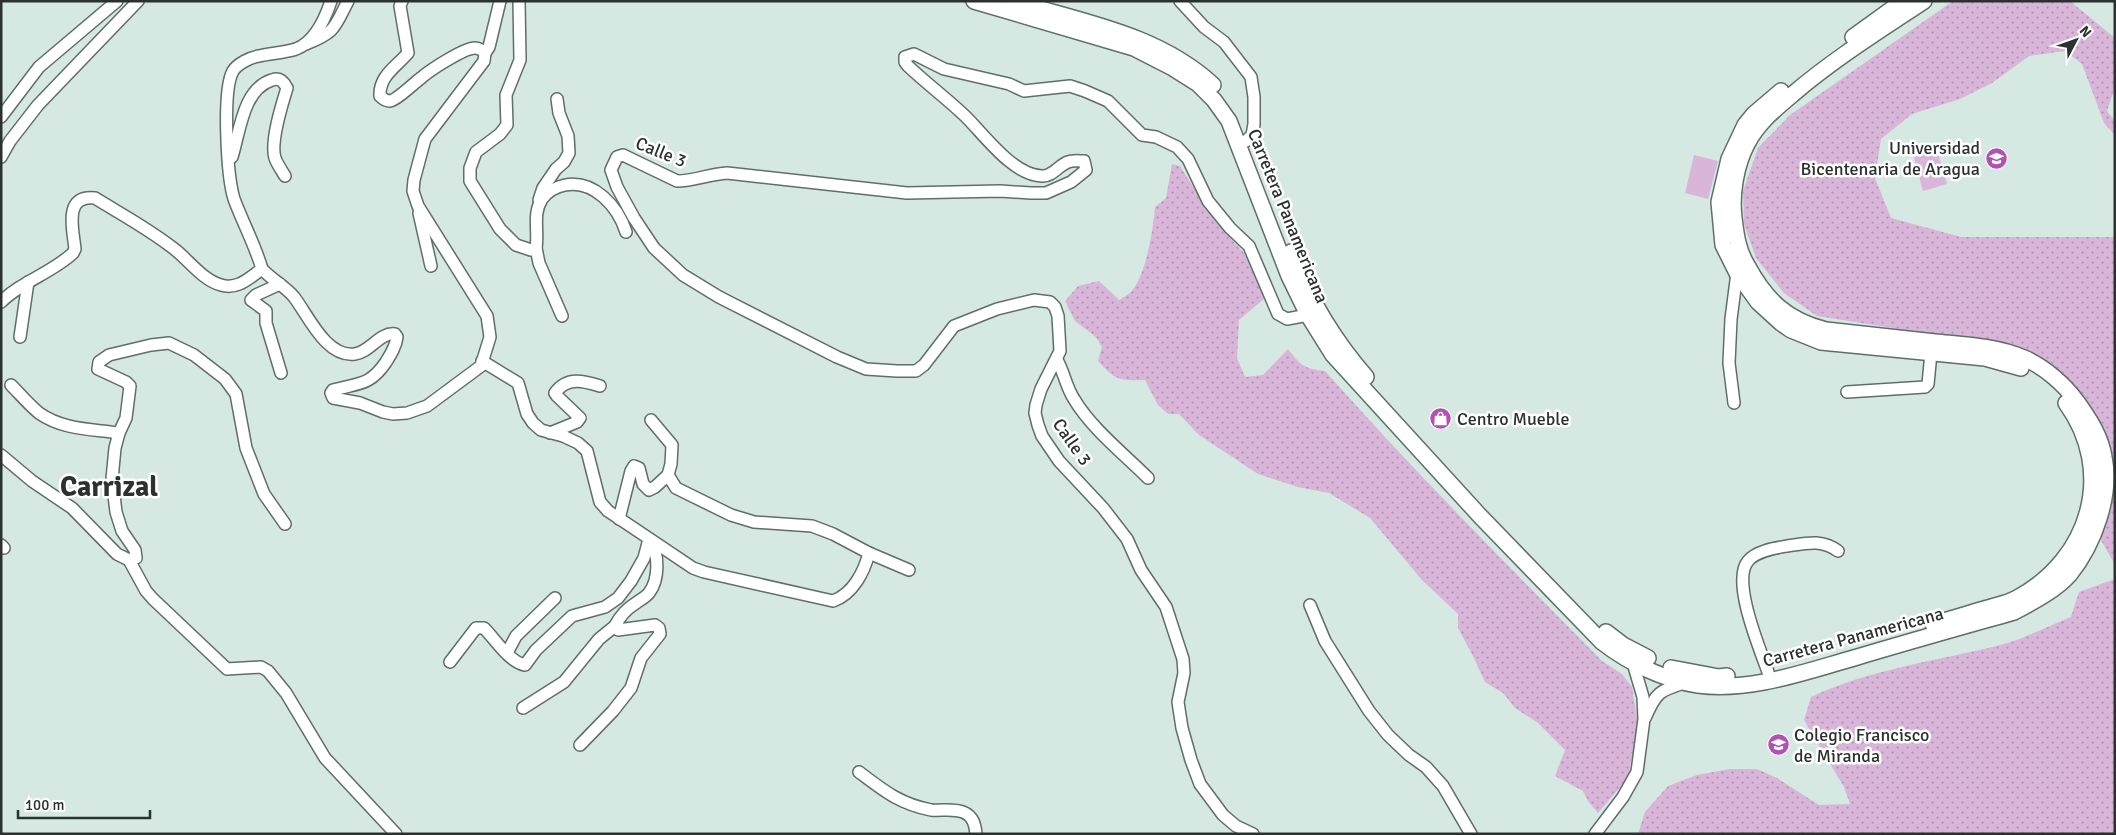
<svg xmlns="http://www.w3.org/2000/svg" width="2116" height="835" font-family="Signika,sans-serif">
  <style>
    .park { fill: url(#park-dots) }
    .pitch { fill: #d9b6d9 }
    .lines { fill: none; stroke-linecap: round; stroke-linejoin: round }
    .minor-casing { stroke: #5e6f68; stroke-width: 14 }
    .major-casing { stroke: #5e6f68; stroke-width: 18 }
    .minor { stroke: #fff; stroke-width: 11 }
    .major { stroke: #fff; stroke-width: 15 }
    .labels { text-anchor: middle; stroke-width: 5; stroke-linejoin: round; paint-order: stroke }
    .poi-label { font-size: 18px; fill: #2a312e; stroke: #fff; text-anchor: start }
    .street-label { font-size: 18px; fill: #2a312e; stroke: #fff }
    .town-label { font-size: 28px; font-weight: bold; fill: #2a312e; stroke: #fff }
  </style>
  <defs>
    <pattern id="park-dots" width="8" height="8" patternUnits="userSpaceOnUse" patternTransform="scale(1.25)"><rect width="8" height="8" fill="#d9b6d9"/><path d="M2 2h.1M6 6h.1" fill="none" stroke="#b095b0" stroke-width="1.8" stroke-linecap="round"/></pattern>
  </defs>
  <rect width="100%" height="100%" fill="#d5e8e1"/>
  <g class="park">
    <path d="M1953,1H2070L2115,38V87L2107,111L2115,121L2114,134L2104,123L2082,64L2065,51L2029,56L1992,83L1960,99L1912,114L1881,139L1875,178L1891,218L1961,237H2115V480L2088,412L2057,376L1937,335L1817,316L1784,293L1756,258L1744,224L1743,191L1758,148L1790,115Z"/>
    <path d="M1172,164L1180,166L1215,221L1251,261L1265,298L1239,320L1237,358L1245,377L1263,375L1288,349C1300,365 1305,369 1325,371C1414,471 1508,566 1602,661L1622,674L1632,687L1638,725L1628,778L1598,813L1588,801L1583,791L1555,776L1565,750L1538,723L1515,708L1503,693L1485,682L1473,656L1458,628V614L1422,580L1370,518L1329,493L1298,487L1258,474L1199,435L1179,414H1168L1158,405L1145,380C1119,381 1115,380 1098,361L1102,347L1096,337L1075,321L1065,301L1078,286L1099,281L1119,300C1124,297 1131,293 1134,288C1147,269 1153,230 1155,207L1166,198Z"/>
    <path d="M2115,487V565L2101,540Z"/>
    <path d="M2115,579V834H1638L1645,812L1668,786L1697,775L1730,769H1757L1777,778L1819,805L1850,804L1844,787L1804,720L1811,697C1870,669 1937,661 2000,645C2024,639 2048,626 2071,617L2079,592Z"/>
  </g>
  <g class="pitch">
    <path d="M1937,150L1947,184L1923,191L1914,157Z"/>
    <path d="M1694,155L1718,161L1708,199L1685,193Z"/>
  </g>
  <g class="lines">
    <defs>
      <g id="minor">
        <path d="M519,1L520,60L506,95L507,125L500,134L476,152L470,168V181L500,229L516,245L531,250L536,248C539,232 532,214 542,199C547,192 556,187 565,185C594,179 618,207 626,232"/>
        <path d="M1180,1L1204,27L1224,42L1251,77L1254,97V124L1252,135L1246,141"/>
        <path d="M306,44C336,32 334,28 348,1"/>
        <path d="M485,53L489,47L500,1"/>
        <path d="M1,117L39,67L117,1"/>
        <path d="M1,157L10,141L38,105L138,1"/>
        <path d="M232,157C240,131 243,89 272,80C280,77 284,82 287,88C282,104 270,142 275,158C277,164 282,171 285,176"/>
        <path d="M539,200L543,188L556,169L564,162L569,153L568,136L559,113L557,99"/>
        <path d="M419,213L431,266"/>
        <path d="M536,248L539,263L562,316"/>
        <path d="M262,269C272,280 285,286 294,297C308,315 326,358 355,354C370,352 380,332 395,334L397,337C396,346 391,354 386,362C370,386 358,383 333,390L331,393L333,398L360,403L383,412L393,414L407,413L427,406L481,366L490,337L487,316L418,206L413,191L414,180L425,139L484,61L485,53C482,50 479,48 475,48C464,48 430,70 421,78C414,83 397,100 390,101C386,101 382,98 380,96C379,76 396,67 408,53L400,6L402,1"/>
        <path d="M280,284L256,295L251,300L266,311V323L281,373"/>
        <path d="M1,302C22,281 52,273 73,253L75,249C73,229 63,195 95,198C121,214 149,229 173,248C188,259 202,280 221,285C238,290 249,278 262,269C255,245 243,223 234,199C227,176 222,90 233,71C237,64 251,57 259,56C271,53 284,53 296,49C315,42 325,19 331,1"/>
        <path d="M20,337L28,282"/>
        <path d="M1057,360C1064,372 1066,387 1074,399C1091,428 1124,454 1148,478"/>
        <path d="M482,361L518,383L527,414L533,423L541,430L563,436L578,443L587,451L600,502L608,511L693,568L704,572L833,601C853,594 864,572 869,553L833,534L812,526L754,522L731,515L676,488L668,475L671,464L672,445L651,420"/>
        <path d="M11,385C20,394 29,405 39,413C63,430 92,429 119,433"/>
        <path d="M1847,392L1925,387L1928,384L1931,353"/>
        <path d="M1734,403L1729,363L1731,319L1737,273"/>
        <path d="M550,433L577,422L580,418L557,396L555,393C567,376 584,381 600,386"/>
        <path d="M1,455L32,481L72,508L117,554L129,560L136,558L135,550L122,531L116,512L112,479L115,448L119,433L126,418L130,386L126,382L98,369L99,362L109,355L151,345L169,343L194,355L225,379L236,394L246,448L264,494L285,524"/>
        <path d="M619,519L631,471L634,466L639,468L643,484L649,490L655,487L668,475"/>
        <path d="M1,545L4,548"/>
        <path d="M869,553L909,570"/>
        <path d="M129,560L146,591L153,599L227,669L261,667L268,671L286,693L325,758L396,834"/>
        <path d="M1310,605L1325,641L1369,711L1388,735L1409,755L1426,767L1443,786L1471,834"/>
        <path d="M507,653L516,636L555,598"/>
        <path d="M450,662L476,628H484C495,639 509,662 525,665L536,650L572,616L605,607L618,598L631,581L644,558L649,539"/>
        <path d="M1768,672C1760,649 1731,581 1748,561C1756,551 1775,548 1787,546C1807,543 1822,539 1838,551"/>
        <path d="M523,708L564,682L599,639L615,626"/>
        <path d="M1645,718C1657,691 1659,691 1687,682"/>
        <path d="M580,745L613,711L631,688L641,658L660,634L659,628L655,625L618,630L615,626C620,616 626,609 636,603C640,600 646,597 649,593C659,580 660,553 649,541"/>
        <path d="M859,772C884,791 900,804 931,810C941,811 953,808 963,812C973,816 975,824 976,834"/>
        <path d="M1253,834L1236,826L1223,815L1200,784L1191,760L1182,728L1178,702L1184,673L1183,659L1166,607L1141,570L1127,539L1103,508L1059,461L1042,436L1038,425L1035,413L1036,405L1041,389L1060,351L1058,316L1055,307L1050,302L1034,300L997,309L954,326L924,365L916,371H897L866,369L837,357L719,297L683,275L654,248L634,218L617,187L611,170L617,157L623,155L677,181C694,181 710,174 727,173L907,193L1000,191L1031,193H1046L1071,182L1086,170L1084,161C1079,161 1073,160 1068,162C1059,165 1052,177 1042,176C1012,175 984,134 964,115C946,98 926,83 908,66L905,62V57L914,54L944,69L1009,84L1024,91L1070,86L1085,91L1108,101L1142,135L1156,137L1177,147L1188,159L1208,201L1230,228L1249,246L1278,314L1287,319L1308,315"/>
        <path d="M1595,834L1623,797L1637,772L1644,719L1643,697L1633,663"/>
      </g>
      <g id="major">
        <path d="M974,1L1134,48L1171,67L1198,84L1214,100L1229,121L1289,276L1308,315L1333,355L1480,516L1602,642C1629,663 1664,680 1698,685C1750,692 1804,672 1854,658C1907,642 1961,627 2014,612C2033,602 2056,590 2070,574C2094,544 2112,495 2104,457C2101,437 2090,420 2078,403C2065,385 2045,367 2024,358C1996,346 1965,345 1935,342C1899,338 1862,334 1826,330C1786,320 1766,300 1747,265C1738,250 1736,235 1734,218C1731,194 1736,165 1747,144C1758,123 1775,109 1793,94C1834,59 1879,31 1924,1"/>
        <path d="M1013,1C1082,22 1158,34 1213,85"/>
        <path d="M1853,37L1903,1"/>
        <path d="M1781,91L1754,114L1745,125L1729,159L1719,202L1723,245L1737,273L1758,302L1781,323L1791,330L1821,342L1985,358L2021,368"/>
        <path d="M1291,252C1308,297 1334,340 1366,377"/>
        <path d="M1933,624C1952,619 1970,613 1988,608C1997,605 2008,603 2017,598C2090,559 2116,472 2066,403"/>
        <path d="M1606,632L1623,645L1648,658"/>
        <path d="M1671,668L1719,677L1727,676"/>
      </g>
    </defs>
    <use href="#minor" class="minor-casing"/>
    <use href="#major" class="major-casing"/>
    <use href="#minor" class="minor"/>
    <use href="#major" class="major"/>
  </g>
  <defs>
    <symbol id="university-disc" viewBox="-11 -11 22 22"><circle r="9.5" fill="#b34fb5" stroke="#fff"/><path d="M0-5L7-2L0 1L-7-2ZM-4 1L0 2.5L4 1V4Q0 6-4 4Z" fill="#fff"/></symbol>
    <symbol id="shop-disc" viewBox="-11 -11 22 22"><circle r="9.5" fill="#b34fb5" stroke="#fff"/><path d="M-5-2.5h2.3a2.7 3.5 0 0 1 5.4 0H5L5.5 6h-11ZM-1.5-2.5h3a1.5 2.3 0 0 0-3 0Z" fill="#fff"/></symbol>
    <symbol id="school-disc" viewBox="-11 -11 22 22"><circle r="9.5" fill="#b34fb5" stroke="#fff"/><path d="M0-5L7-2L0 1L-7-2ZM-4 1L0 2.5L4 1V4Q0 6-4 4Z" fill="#fff"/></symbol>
  </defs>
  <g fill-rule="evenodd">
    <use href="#university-disc" x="1984" y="146" width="25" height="25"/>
    <use href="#shop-disc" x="1428" y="406" width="25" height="25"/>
    <use href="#school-disc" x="1766" y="732" width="25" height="25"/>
  </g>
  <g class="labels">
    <g class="poi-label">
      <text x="1980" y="154" text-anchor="end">Universidad<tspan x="1980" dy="21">Bicentenaria de Aragua</tspan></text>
      <text x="1457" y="425">Centro Mueble</text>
      <text x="1794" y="741">Colegio Francisco<tspan x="1794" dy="21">de Miranda</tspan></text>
    </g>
    <g class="street-label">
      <text transform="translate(661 152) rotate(22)" y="6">Calle 3</text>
      <text transform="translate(1288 216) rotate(68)" y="6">Carretera Panamericana</text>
      <text transform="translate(1072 442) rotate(55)" y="6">Calle 3</text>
      <text transform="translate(1853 637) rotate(-15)" y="6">Carretera Panamericana</text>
    </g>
    <g class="town-label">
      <text x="109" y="496">Carrizal</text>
    </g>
  </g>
  <rect width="2116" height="835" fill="none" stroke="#2a312e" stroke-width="5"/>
  <g transform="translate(2076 40) rotate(49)" stroke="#ffffff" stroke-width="4" paint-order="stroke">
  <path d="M0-4L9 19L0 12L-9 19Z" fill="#2a312e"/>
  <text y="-8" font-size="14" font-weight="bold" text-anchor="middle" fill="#2a312e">N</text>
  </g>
  <path d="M18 810v8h132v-8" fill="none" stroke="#2a312e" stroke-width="2.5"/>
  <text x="25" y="810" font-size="15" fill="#2a312e" stroke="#ffffff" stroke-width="4" paint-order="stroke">100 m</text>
</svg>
